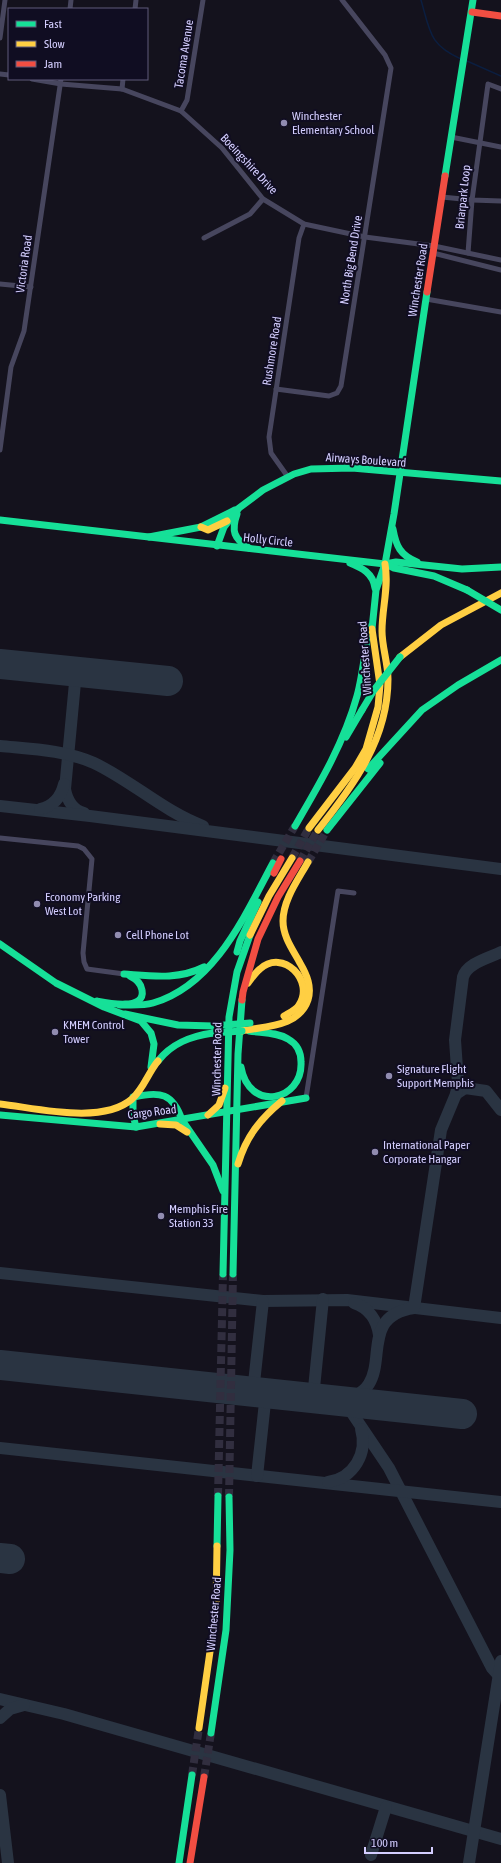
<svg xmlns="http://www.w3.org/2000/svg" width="501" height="1863" font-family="'Asap Condensed',sans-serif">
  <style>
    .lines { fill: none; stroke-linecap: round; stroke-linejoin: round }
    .stream { stroke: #0b1e40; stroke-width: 1.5 }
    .taxiway { stroke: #2a3442; stroke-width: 12 }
    .runway { stroke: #2a3442; stroke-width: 30 }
    .primary-tunnel { stroke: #312e3f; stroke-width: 8; stroke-dasharray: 8 4; stroke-linecap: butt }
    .street { stroke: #47465e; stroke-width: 5 }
    .fast { stroke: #16e098; stroke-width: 7 }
    .slow { stroke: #ffcf43; stroke-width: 7 }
    .jam { stroke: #f24e42; stroke-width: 7 }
    .fast-bridge { stroke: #16e098; stroke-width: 7 }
    .poi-dot { fill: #918cb0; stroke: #100d22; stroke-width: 1.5 }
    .labels { text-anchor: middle; stroke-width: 4; stroke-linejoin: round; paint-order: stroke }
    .street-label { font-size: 12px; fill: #d4ceff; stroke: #100d22 }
    .poi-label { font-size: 12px; fill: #d4ceff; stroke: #100d22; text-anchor: start }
  </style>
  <rect width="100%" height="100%" fill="#14121d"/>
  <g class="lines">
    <g class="stream">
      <path d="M421,0C430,31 429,45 461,59"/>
      <path d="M467,61L501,76"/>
    </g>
    <g class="taxiway">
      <path d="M76,672L65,789C67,800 73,810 84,813"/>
      <path d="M0,746C31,749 65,750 94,763C132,781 163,811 203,826"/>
      <path d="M0,806L90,816L501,869"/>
      <path d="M40,809C54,806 61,797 64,784"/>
      <path d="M456,1094L465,1088L486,1091L501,1110"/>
      <path d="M0,1273L263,1301L347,1300L501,1318"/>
      <path d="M354,1303C369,1308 377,1320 379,1335"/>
      <path d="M253,1392L263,1301"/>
      <path d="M313,1398L323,1299"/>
      <path d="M335,1401C408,1393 346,1318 414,1308L441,1130L456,1094L458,1083L455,1040L463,977C467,963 489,958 501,952"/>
      <path d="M335,1401L350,1410L389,1468L492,1668L501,1678"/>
      <path d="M0,1448L501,1502"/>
      <path d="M257,1476L266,1393"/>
      <path d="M328,1482C354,1478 368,1453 361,1429"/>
      <path d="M0,1699L64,1714L501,1839"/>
      <path d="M0,1718L10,1709L24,1705"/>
      <path d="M0,1795L8,1863"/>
      <path d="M371,1855L386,1807"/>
      <path d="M469,1863L501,1661"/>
    </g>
    <g class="runway">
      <path d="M0,664L168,681"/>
      <path d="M0,1365L462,1414"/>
      <path d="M0,1558L10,1559"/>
    </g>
    <g class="primary-tunnel">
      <path d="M292,858L309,828"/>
      <path d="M300,861L318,830"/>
      <path d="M308,862L327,830"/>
      <path d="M273,863L295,826"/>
      <path d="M218,1496L223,1274"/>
      <path d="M229,1497L233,1274"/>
      <path d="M192,1775L199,1728"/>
      <path d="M204,1777L211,1733"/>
    </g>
    <g class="street">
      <path d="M70,9L71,0"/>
      <path d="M135,9L136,0"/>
      <path d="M0,38L5,0"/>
      <path d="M0,74L9,75"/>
      <path d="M32,79L61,84L122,89L181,111L222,148L263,199L304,224L365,237L434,246L501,260"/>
      <path d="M122,89L123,79"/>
      <path d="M181,111L187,100L203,0"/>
      <path d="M451,137L501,147"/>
      <path d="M442,197L472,200L501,201"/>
      <path d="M204,238L250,214L263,199"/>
      <path d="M433,253L501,270"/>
      <path d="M468,253L472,200L488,84L501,89"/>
      <path d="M0,284L31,287"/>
      <path d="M426,299L501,312"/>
      <path d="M276,389L329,396L337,393L341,386L391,68L385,55L342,0"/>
      <path d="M0,450L11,367L24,331L61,79"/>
      <path d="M288,477L271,453L269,437L299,238L304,224"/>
      <path d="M0,838L78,846L84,849L92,859L83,953L84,962L87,969L124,974"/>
      <path d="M306,1098L338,891L354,893"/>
    </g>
    <g class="fast">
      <path d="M445,176L473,0"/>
      <path d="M237,514C231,531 234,539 249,548"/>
      <path d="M0,520L149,537L201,527L235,510"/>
      <path d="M393,529C396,546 400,555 417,562"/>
      <path d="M149,537L385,564L396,562L462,569L501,567"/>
      <path d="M217,546L224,527L239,508L263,490L294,474L311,469L352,468L501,481"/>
      <path d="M350,563C362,568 373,573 375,588"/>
      <path d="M386,564L394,568L434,576L467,590"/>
      <path d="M372,629L376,590L385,564L394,514L427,292"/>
      <path d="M346,737L362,710"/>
      <path d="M368,769L422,710L458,685L501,660"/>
      <path d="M295,826C319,785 344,743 357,696C363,674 365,650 369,627"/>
      <path d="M327,830L380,763"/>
      <path d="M0,944L56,983L104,1007L141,1021L151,1033L154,1044L151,1067"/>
      <path d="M237,952L240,941L258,902"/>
      <path d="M124,974C152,976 178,980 204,967"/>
      <path d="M97,1001C107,1003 146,1011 142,990C141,983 136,979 130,976"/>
      <path d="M120,1005C131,1005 143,1006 153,1003C215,985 245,915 273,863"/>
      <path d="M125,1014L178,1025L213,1026"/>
      <path d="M158,1061C172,1043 191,1036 213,1033"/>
      <path d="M241,1067C249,1113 303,1101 301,1062C301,1052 297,1044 288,1039C277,1032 262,1033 249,1031"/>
      <path d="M133,1097V1115L136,1127"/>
      <path d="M134,1097C160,1091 173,1093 182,1120"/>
      <path d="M0,1115L136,1127L306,1098"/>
      <path d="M182,1120L213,1165L223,1191"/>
      <path d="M223,1274L229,1017L237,972L250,935"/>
      <path d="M233,1274L238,1054L242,1000"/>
      <path d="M217,1546L218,1496"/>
      <path d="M211,1733L226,1630L230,1550L229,1497"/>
      <path d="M179,1863L192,1775"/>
    </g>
    <g class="slow">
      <path d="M201,527L208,530L227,521"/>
      <path d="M400,657L441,625L501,593"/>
      <path d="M309,828L355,768L366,749L378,707L380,685L372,629"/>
      <path d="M318,830C354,785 388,739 388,679C388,663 382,647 382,631C382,608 389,587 385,564"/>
      <path d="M250,935L269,896L292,858"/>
      <path d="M248,983C252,978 255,973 260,969C283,948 315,981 299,1005C296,1010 289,1013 284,1016"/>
      <path d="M242,1031C265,1026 299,1027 308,1000C312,987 307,975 300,963C293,950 283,937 283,921C283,900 298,880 308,862"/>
      <path d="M0,1104C36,1108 102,1125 132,1099C144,1088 148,1073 158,1061"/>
      <path d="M208,1115L219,1105L225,1088"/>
      <path d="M160,1124L176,1125L187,1132"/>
      <path d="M238,1164C246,1137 260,1119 282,1101"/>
      <path d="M199,1728L216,1610L217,1546"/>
    </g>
    <g class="jam">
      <path d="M472,12L501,16"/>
      <path d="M427,292L445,176"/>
      <path d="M274,873L281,859"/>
      <path d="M242,1000L243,992L258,939L278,897L300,861"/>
      <path d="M190,1863L204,1777"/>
    </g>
    <g class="fast-bridge">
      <path d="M467,590L501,610"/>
      <path d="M362,710L374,690L400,657"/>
      <path d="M213,1026L250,1023"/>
      <path d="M213,1033L242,1031"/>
    </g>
  </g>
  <g class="poi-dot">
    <circle cx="284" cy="123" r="4"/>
    <circle cx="37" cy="904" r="4"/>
    <circle cx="118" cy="935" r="4"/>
    <circle cx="55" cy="1032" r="4"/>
    <circle cx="389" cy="1076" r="4"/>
    <circle cx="375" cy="1152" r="4"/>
    <circle cx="161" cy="1216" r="4"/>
  </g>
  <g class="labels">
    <g class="street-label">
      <text transform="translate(184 54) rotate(-81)" y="4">Tacoma Avenue</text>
      <text transform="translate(249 164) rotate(47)" y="4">Boeingshire Drive</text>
      <text transform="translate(463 197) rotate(-84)" y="4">Briarpark Loop</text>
      <text transform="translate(351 260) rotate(-81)" y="4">North Big Bend Drive</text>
      <text transform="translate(24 264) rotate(-82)" y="4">Victoria Road</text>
      <text transform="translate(418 280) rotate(-81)" y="4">Winchester Road</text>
      <text transform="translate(272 351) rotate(-81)" y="4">Rushmore Road</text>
      <text transform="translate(366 460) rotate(4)" y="4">Airways Boulevard</text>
      <text transform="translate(268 540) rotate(6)" y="4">Holly Circle</text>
      <text transform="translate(365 658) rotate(-94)" y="4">Winchester Road</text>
      <text transform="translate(217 1059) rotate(-89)" y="4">Winchester Road</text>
      <text transform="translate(152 1112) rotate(-7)" y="4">Cargo Road</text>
      <text transform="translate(214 1614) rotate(-85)" y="4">Winchester Road</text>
    </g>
    <g class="poi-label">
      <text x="292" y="120">Winchester<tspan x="292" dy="14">Elementary School</tspan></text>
      <text x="45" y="901">Economy Parking<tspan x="45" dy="14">West Lot</tspan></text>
      <text x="126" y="939">Cell Phone Lot</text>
      <text x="63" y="1029">KMEM Control<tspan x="63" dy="14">Tower</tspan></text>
      <text x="397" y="1073">Signature Flight<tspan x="397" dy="14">Support Memphis</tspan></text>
      <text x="383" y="1149">International Paper<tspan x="383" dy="14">Corporate Hangar</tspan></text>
      <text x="169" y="1213">Memphis Fire<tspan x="169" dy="14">Station 33</tspan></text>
    </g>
  </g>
  <rect x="8" y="8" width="140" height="72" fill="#100d22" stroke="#5e5a7a"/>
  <rect x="16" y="21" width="20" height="6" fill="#16e098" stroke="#5e5a7a"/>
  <text x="44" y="28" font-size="12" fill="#d4ceff">Fast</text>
  <rect x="16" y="41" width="20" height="6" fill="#ffcf43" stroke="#5e5a7a"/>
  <text x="44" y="48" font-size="12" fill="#d4ceff">Slow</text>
  <rect x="16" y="61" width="20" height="6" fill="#f24e42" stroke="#5e5a7a"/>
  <text x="44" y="68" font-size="12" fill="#d4ceff">Jam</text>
  <path d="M365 1847v6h67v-6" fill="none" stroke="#d4ceff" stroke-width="2"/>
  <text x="371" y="1847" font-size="12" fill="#d4ceff" stroke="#100d22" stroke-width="3" paint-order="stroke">100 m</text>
</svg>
